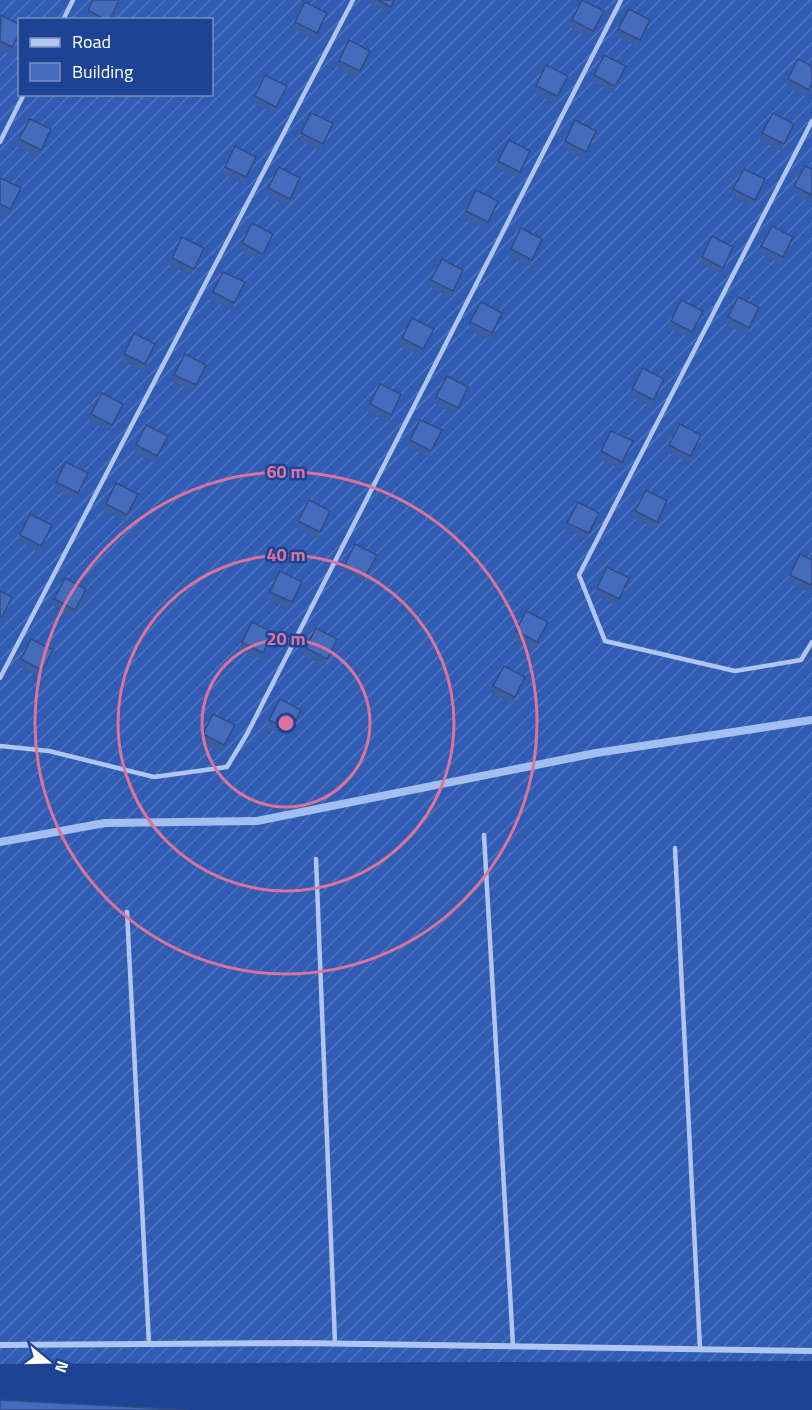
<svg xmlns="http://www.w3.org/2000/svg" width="812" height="1410" font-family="'Titillium Web',sans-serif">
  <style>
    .garden { fill: url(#garden-furrows); fill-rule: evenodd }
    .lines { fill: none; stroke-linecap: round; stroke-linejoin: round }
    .stream { stroke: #a3bef1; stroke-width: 8 }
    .lane { stroke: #b0c5ef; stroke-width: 4.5 }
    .street { stroke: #b0c5ef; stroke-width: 6 }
    .wall { fill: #3b5da2 }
    .building { fill: #456cbc; stroke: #304c84; stroke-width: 1.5 }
    .ring { fill: none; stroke: #da749d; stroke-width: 3 }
    .centre { fill: #da749d; stroke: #1d4395; stroke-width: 3 }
    .ring-label { font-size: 18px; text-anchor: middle; font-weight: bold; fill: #da749d; stroke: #1d4395; stroke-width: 5; stroke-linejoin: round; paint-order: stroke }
  </style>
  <defs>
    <pattern id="garden-furrows" width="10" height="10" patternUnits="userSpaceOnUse" patternTransform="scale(1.5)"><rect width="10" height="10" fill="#315cb3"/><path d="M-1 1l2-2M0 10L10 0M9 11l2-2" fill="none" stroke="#5074be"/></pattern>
  </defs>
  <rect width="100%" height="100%" fill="#1d4395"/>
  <path class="garden" d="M0,0H812V1361L0,1364ZM20,20H212V94H20Z"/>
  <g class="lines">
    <path class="stream" d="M0,842L105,823L257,821L596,753L812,720"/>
    <g class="lane">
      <path d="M63,20L73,0"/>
      <path d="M812,121L579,575L605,641L735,671L801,660L812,642"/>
      <path d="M0,142L24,94"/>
      <path d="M0,678L353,0"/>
      <path d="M0,746L49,751L154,777L227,767L247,734L621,0"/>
      <path d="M484,835L513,1346"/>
      <path d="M675,848L700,1349"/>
      <path d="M316,859L335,1343"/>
      <path d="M127,912L149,1344"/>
    </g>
    <path class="street" d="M0,1345L300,1343L812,1351"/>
  </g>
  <g class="wall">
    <path d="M119,0L111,20H91L85,17L88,10Z"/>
    <path d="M368,0H395L388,13L367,2Z"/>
    <path d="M327,13L314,40L293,29L295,22Z"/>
    <path d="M0,17L20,25V34L10,54L0,49Z"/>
    <path d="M601,17L591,38L569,27L572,20Z"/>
    <path d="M648,26L637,47L616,36L618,29Z"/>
    <path d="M368,58L357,78L336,67L339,61Z"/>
    <path d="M626,66L613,93L592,82L594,75Z"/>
    <path d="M568,76L555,103L533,92L536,86Z"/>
    <path d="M788,79L812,87L807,97L786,86Z"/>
    <path d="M284,93L274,113L252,103L255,96Z"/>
    <path d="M51,129L38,157L17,146L19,139Z"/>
    <path d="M330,130L320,151L299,140L301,133Z"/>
    <path d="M791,130L781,151L760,140L762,133Z"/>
    <path d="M594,138L584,159L562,148L565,141Z"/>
    <path d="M528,158L517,178L496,168L498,161Z"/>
    <path d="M254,164L244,184L223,173L225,167Z"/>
    <path d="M812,169V203L792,193L794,186Z"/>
    <path d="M0,178L21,188L8,215L0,212Z"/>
    <path d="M300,178L287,206L266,195L268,188Z"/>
    <path d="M765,179L752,207L731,196L733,189Z"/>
    <path d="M498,201L485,229L464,218L466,211Z"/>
    <path d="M271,241L260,261L239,250L242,243Z"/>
    <path d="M791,243L781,264L759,253L761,246Z"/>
    <path d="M540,246L530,266L508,256L511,249Z"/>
    <path d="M731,254L721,274L699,263L702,257Z"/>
    <path d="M201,255L191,275L170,265L172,258Z"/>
    <path d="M461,277L450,298L429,287L431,280Z"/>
    <path d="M245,282L232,310L210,299L213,292Z"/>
    <path d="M759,307L747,335L725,324L728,317Z"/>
    <path d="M700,318L690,338L668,327L671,321Z"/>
    <path d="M500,320L489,340L468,329L470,322Z"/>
    <path d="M434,329L421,356L399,345L402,338Z"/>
    <path d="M153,351L143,371L121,361L124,354Z"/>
    <path d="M204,372L193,392L172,381L174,375Z"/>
    <path d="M664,379L651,407L630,396L632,389Z"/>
    <path d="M401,394L389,422L367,411L370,404Z"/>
    <path d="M465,394L455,414L434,403L436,397Z"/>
    <path d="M123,404L110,431L89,421L91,414Z"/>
    <path d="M442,430L429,458L407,447L410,440Z"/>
    <path d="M633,441L620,469L598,458L601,451Z"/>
    <path d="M165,442L155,463L134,452L136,445Z"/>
    <path d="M698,442L688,463L667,452L669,445Z"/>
    <path d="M88,473L75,500L54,489L56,482Z"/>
    <path d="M135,501L125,521L103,511L106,504Z"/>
    <path d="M665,508L654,528L633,518L635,511Z"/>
    <path d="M328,518L318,539L296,528L298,521Z"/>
    <path d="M597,520L586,540L565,529L567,523Z"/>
    <path d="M52,525L39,552L17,541L20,535Z"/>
    <path d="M374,562L364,582L342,571L345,564Z"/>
    <path d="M790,575L812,586L809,592L787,581Z"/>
    <path d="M302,582L289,609L268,599L270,592Z"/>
    <path d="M626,585L616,605L595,595L597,588Z"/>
    <path d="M84,596L73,616L52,605L54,599Z"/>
    <path d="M548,622L534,649L513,638L516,631Z"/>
    <path d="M274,633L261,660L239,649L242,642Z"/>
    <path d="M335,646L325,666L303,655L306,648Z"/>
    <path d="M53,650L40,677L18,666L21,659Z"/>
    <path d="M523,683L512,704L491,693L493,686Z"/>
    <path d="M299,717L288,737L267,727L269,720Z"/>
    <path d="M235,725L222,752L200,741L203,734Z"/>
  </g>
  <g class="building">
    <path d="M93,0H119L110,20H106L88,10Z"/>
    <path d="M378,0H394L391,7Z"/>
    <path d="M582,0L604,11L593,31L572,20Z"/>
    <path d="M305,2L327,13L317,33L295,22Z"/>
    <path d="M629,9L650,20L640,40L618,29Z"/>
    <path d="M1,15L20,25V32L12,47L0,41Z"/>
    <path d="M349,40L370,51L360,71L339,61Z"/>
    <path d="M604,55L626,66L615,86L594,75Z"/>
    <path d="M798,59L812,66V85L809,90L788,79Z"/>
    <path d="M546,65L568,76L557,96L536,86Z"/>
    <path d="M265,75L287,86L276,107L255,96Z"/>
    <path d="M311,113L333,123L323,144L301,133Z"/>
    <path d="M773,113L794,124L784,144L762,133Z"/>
    <path d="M30,119L51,129L41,150L19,139Z"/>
    <path d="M575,120L596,131L586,152L565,141Z"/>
    <path d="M509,140L530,151L520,172L498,161Z"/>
    <path d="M235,146L256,157L246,177L225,167Z"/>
    <path d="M805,166L812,169V195L794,186Z"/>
    <path d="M279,167L300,178L290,199L268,188Z"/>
    <path d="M744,169L765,179L755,200L733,189Z"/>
    <path d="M0,178L21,188L10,209L0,204Z"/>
    <path d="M476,190L498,201L488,222L466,211Z"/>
    <path d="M252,223L273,234L263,254L242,243Z"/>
    <path d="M772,226L793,237L783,257L761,246Z"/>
    <path d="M521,228L542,239L532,260L511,249Z"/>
    <path d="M712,236L733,247L723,268L702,257Z"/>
    <path d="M182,237L204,248L194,269L172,258Z"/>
    <path d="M442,259L463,270L453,291L431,280Z"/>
    <path d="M223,272L245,282L234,303L213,292Z"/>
    <path d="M738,297L759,307L749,328L728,317Z"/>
    <path d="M681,300L703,311L692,332L671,321Z"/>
    <path d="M481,302L502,313L492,333L470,322Z"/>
    <path d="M412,318L434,329L423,349L402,338Z"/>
    <path d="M134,333L155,344L145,364L124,354Z"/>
    <path d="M185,354L206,365L196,385L174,375Z"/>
    <path d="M643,368L664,379L653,400L632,389Z"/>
    <path d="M447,376L468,387L458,408L436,397Z"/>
    <path d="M380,384L401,394L391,415L370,404Z"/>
    <path d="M102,393L123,404L112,425L91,414Z"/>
    <path d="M420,420L442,430L431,451L410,440Z"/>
    <path d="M680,424L701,435L690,456L669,445Z"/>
    <path d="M146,425L168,436L157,456L136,445Z"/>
    <path d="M611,431L633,441L622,462L601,451Z"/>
    <path d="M66,462L88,473L78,493L56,482Z"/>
    <path d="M116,483L138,494L127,515L106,504Z"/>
    <path d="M646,490L667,501L657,522L635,511Z"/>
    <path d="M309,500L330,511L320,532L298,521Z"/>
    <path d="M578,502L599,513L589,533L567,523Z"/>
    <path d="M30,514L52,525L41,546L20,535Z"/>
    <path d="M355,544L377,555L366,575L345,564Z"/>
    <path d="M800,554L812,560V584L811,585L790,575Z"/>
    <path d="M607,567L629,578L619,599L597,588Z"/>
    <path d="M280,571L302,582L292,602L270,592Z"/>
    <path d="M65,578L86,589L75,610L54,599Z"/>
    <path d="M0,591L12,597L2,617L0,616Z"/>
    <path d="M526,611L548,622L537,642L516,631Z"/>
    <path d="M252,622L274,633L263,653L242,642Z"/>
    <path d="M316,628L337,639L327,659L306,648Z"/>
    <path d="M31,639L53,650L42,670L21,659Z"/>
    <path d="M504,666L525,677L515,697L493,686Z"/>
    <path d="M280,699L301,710L291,731L269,720Z"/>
    <path d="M213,714L235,725L224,745L203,734Z"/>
    <path d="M0,1400L189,1410H0Z"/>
  </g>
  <g class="ring">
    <circle cx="286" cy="723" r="84"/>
    <circle cx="286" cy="723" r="168"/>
    <circle cx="286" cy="723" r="251"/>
  </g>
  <circle cx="286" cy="723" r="9" class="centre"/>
  <g class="ring-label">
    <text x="286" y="478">60 m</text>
    <text x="286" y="561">40 m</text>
    <text x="286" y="645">20 m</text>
  </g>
  <rect x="18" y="18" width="195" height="78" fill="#1d4395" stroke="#778ebf" stroke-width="1.5"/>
  <rect x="30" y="38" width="30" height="9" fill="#b0c5ef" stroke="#778ebf" stroke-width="1.5"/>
  <text x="72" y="48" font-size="18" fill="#ffffff">Road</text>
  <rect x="30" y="63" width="30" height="18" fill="#456cbc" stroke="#778ebf" stroke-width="1.5"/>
  <text x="72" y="78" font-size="18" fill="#ffffff">Building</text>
  <g transform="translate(48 1362) rotate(109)" stroke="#1d4395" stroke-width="4.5" paint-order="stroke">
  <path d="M0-4.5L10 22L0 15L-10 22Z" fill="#ffffff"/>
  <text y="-9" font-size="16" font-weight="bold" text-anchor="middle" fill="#ffffff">N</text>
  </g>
</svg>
